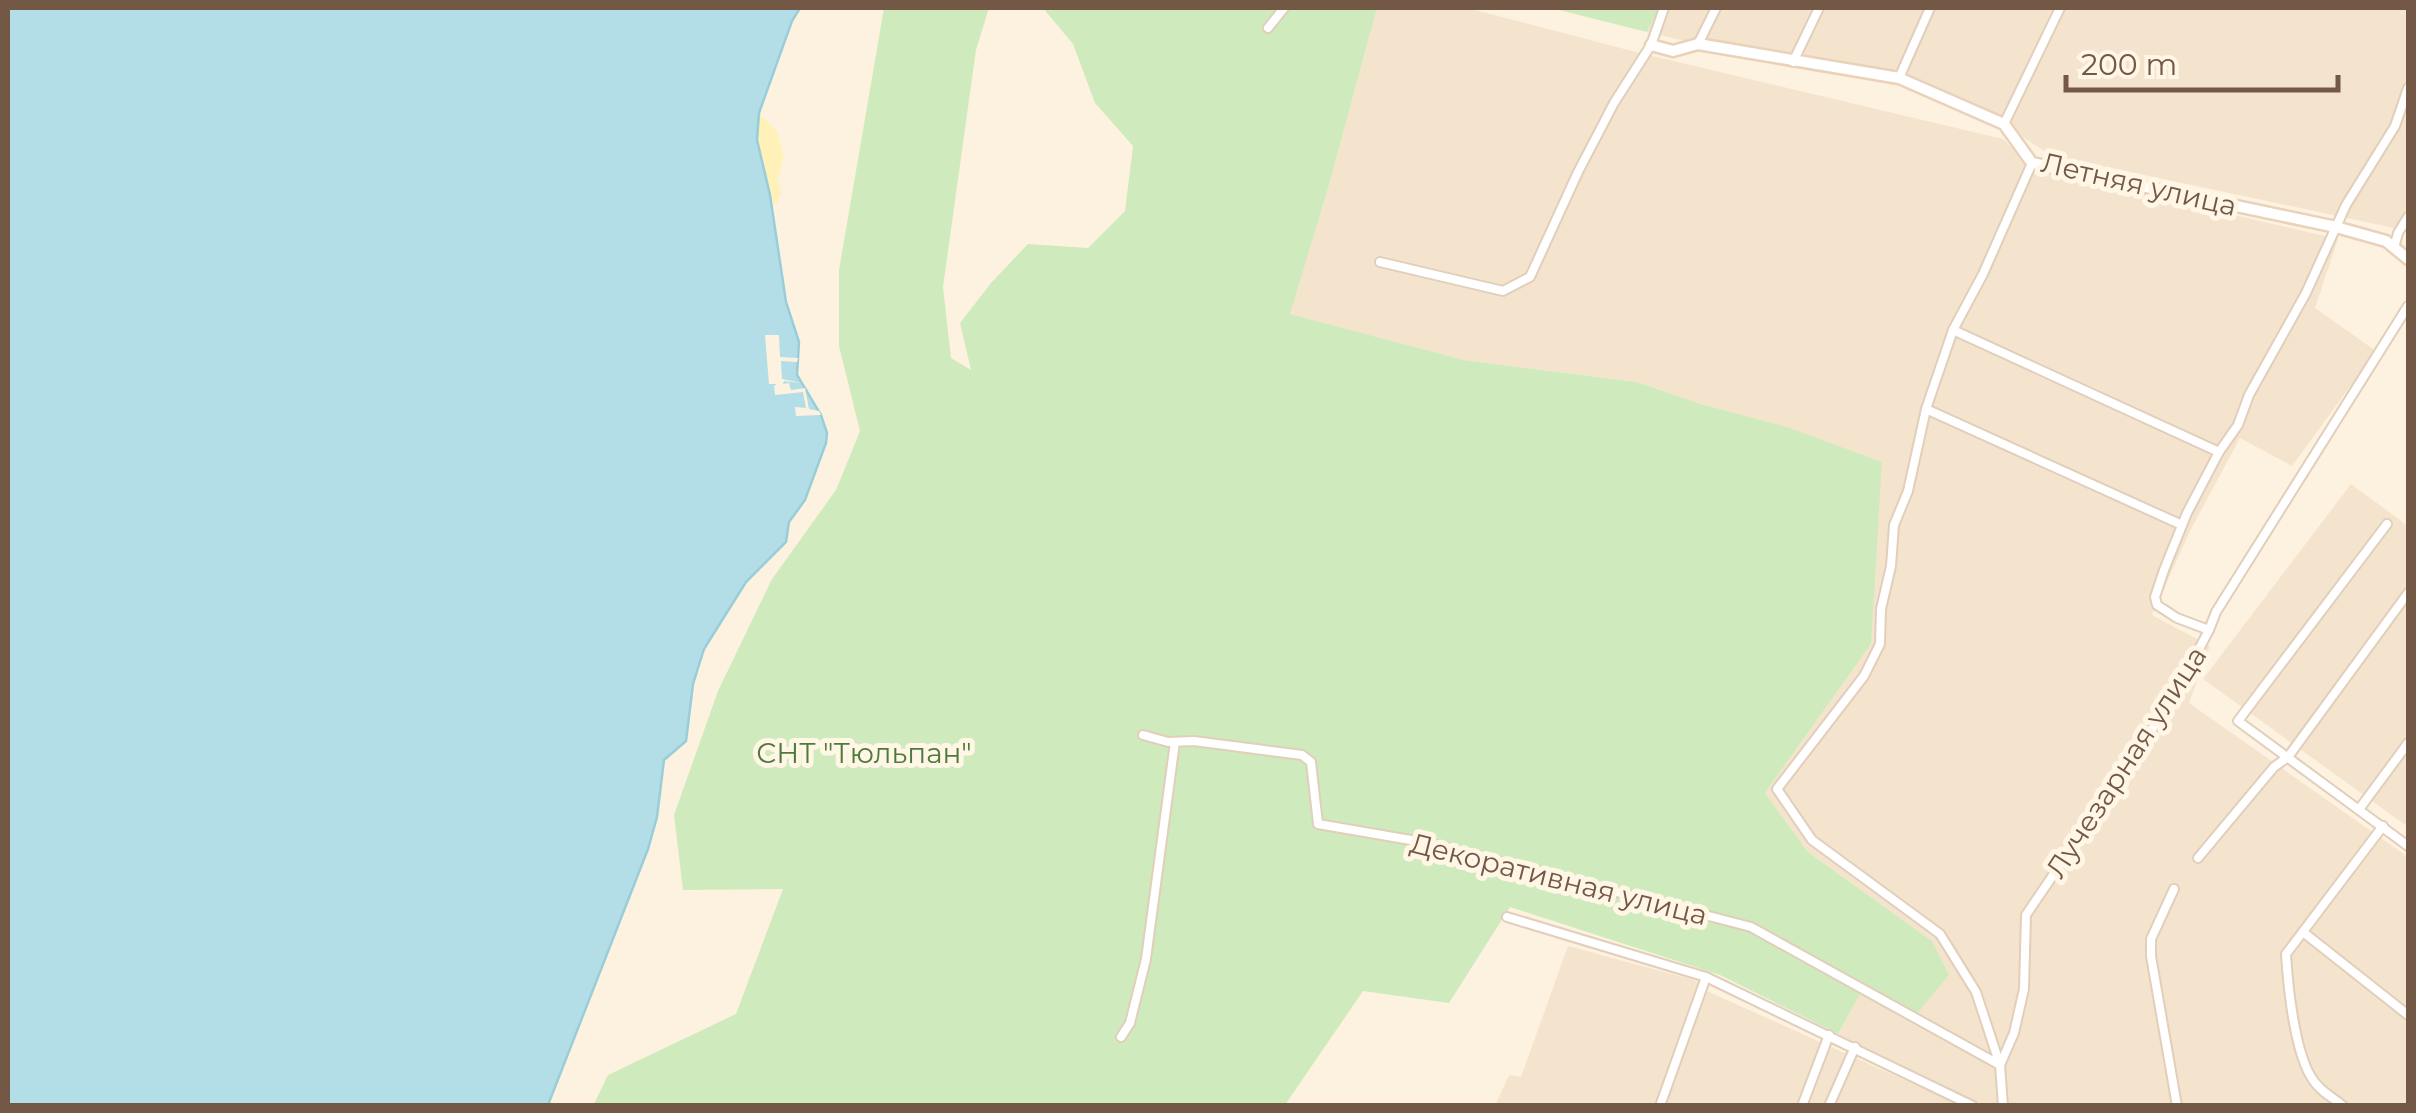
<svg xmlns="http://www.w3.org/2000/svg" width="2416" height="1113" font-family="Montserrat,sans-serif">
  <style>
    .residential { fill: #f5e4cd }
    .green { fill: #cfebbd }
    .sand { fill: #fff1b7 }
    .water { fill: #b3dee7; stroke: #99ced9; stroke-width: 2.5 }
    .pier { fill: #fdf2df }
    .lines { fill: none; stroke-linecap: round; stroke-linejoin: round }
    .street-casing { stroke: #e1cebb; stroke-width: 12 }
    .secondary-casing { stroke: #e9d1ba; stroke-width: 15 }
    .street { stroke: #fff; stroke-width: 8 }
    .secondary { stroke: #fff; stroke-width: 10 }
    .labels { text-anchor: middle; stroke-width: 10; stroke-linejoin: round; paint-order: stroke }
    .street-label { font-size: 28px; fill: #745846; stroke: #fff6e6 }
    .park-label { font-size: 28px; fill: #4e7b3d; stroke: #fff6e6 }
  </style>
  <rect width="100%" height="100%" fill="#fdf2df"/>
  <g class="residential">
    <path d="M1377,8H1467L1636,52L2003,139L2028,164L2040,170L2338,239L2315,308L2376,351L2292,466L2240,438L2190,531L2152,615L2210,646L2189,703L2408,857V1105H1984L1838,1034L1860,994L1932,941L1808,852L1765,793L1871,644L1704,405L1637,382L1464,360L1289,314L1329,185Z"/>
    <path d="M1659,8H2408V231L2050,155L2023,137L2001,115L1897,72L1800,55L1698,44L1647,32Z"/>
    <path d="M2351,484L2408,526V827L2203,679Z"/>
    <path d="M1568,946L1694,980L1707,991L1960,1105L1495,1106L1509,1075L1521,1077Z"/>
  </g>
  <g class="green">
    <path d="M884,8H989L976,50L943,287L951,358L971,370L960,323L991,283L1028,244L1088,248L1125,211L1133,146L1095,103L1073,44L1043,8H1377L1329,185L1290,314L1464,360L1637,382L1704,405L1787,427L1882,462L1871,644L1765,793L1808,852L1932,941L1949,975L1910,1022L1860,994L1838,1034L1720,975L1510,907L1449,1003L1363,991L1285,1105L593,1106L608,1075L736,1014L783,889L683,890L674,815L718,691L772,579L836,490L860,431L839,346V270Z"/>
    <path d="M1551,8H1659L1647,32Z"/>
  </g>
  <path class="sand" d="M759,113L777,131L784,157L778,177L781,193L777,203L770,205L757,140Z"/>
  <path class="water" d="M8,8H800L792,21L759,113L757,140L770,195L786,302L799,342L797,375L821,415L827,433L826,443L805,500L789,522L786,542L746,582L704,649L693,684L686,741L664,760L657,817L648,849L548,1105H8Z"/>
  <path class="pier" d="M765,335H779L780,357L798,358L797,362L781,361L782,379L802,383L784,381L783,384L789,383L791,390L805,388L809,409L819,411L821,415L796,416L795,407L806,408L803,392L775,395L774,386L777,384H769Z"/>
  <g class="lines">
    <defs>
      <g id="street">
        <path d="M1268,28L1284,8"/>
        <path d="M1698,44L1716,8"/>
        <path d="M1793,62L1819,8"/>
        <path d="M1899,78L1930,8"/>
        <path d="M2004,124L2060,8"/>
        <path d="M2394,248L2398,233L2408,217"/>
        <path d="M1380,262L1503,291L1530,277L1578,172L1614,103L1651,45L1664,8"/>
        <path d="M1953,330L2219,452"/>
        <path d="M1926,409L2182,525"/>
        <path d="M2387,524L2238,721L2408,846"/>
        <path d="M2209,630L2216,612L2408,306"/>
        <path d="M1143,735L1168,742L1194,741L1302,755L1311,762L1318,824L1428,843L1751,927L2000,1065"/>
        <path d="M2360,808L2408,743"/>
        <path d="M2198,858L2274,767L2288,757L2408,593"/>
        <path d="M2174,889L2151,939V956L2177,1106"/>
        <path d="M1507,917L1706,977L1973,1106"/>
        <path d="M2303,932L2408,1015"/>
        <path d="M1121,1037L1130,1023L1146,959L1175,742"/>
        <path d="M2000,1065L2014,1033L2024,989L2026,915L2174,697L2209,630L2177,618L2157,605L2155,597L2164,570L2187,513L2219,452L2238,425L2249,395L2306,293L2346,205L2395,126L2408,88"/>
        <path d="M1660,1106L1706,977"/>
        <path d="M1802,1106L1829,1035"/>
        <path d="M1829,1106L1855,1047"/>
        <path d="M2003,1106L2000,1065L1976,992L1940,934L1812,840L1777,789L1864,676L1880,644L1881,609L1891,566L1894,525L1908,491L1926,409L1953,330L1983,274L2032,163"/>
        <path d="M2343,1106C2335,1099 2325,1094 2318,1086C2295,1064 2288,986 2286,954L2383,826"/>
      </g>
      <path id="secondary" d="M1651,45L1673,51L1698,44L1899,78L2004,124L2032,163L2336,227L2386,241L2408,259"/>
    </defs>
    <use href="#street" class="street-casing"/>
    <use href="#secondary" class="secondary-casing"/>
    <use href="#street" class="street"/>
    <use href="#secondary" class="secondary"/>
  </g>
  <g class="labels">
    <g class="street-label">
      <text transform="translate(2139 184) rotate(13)" y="10">Летняя улица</text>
      <text transform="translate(2126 762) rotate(-57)" y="10">Лучезарная улица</text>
      <text transform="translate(1559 879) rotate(14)" y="10">Декоративная улица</text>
    </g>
    <g class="park-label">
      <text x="864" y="763">СНТ "Тюльпан"</text>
    </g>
  </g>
  <rect width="2416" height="1113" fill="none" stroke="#745846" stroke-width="20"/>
  <path d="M2066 75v15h272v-15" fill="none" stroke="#745846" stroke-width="5"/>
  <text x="2081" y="75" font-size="30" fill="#745846" stroke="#fff6e6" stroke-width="8" paint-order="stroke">200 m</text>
</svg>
